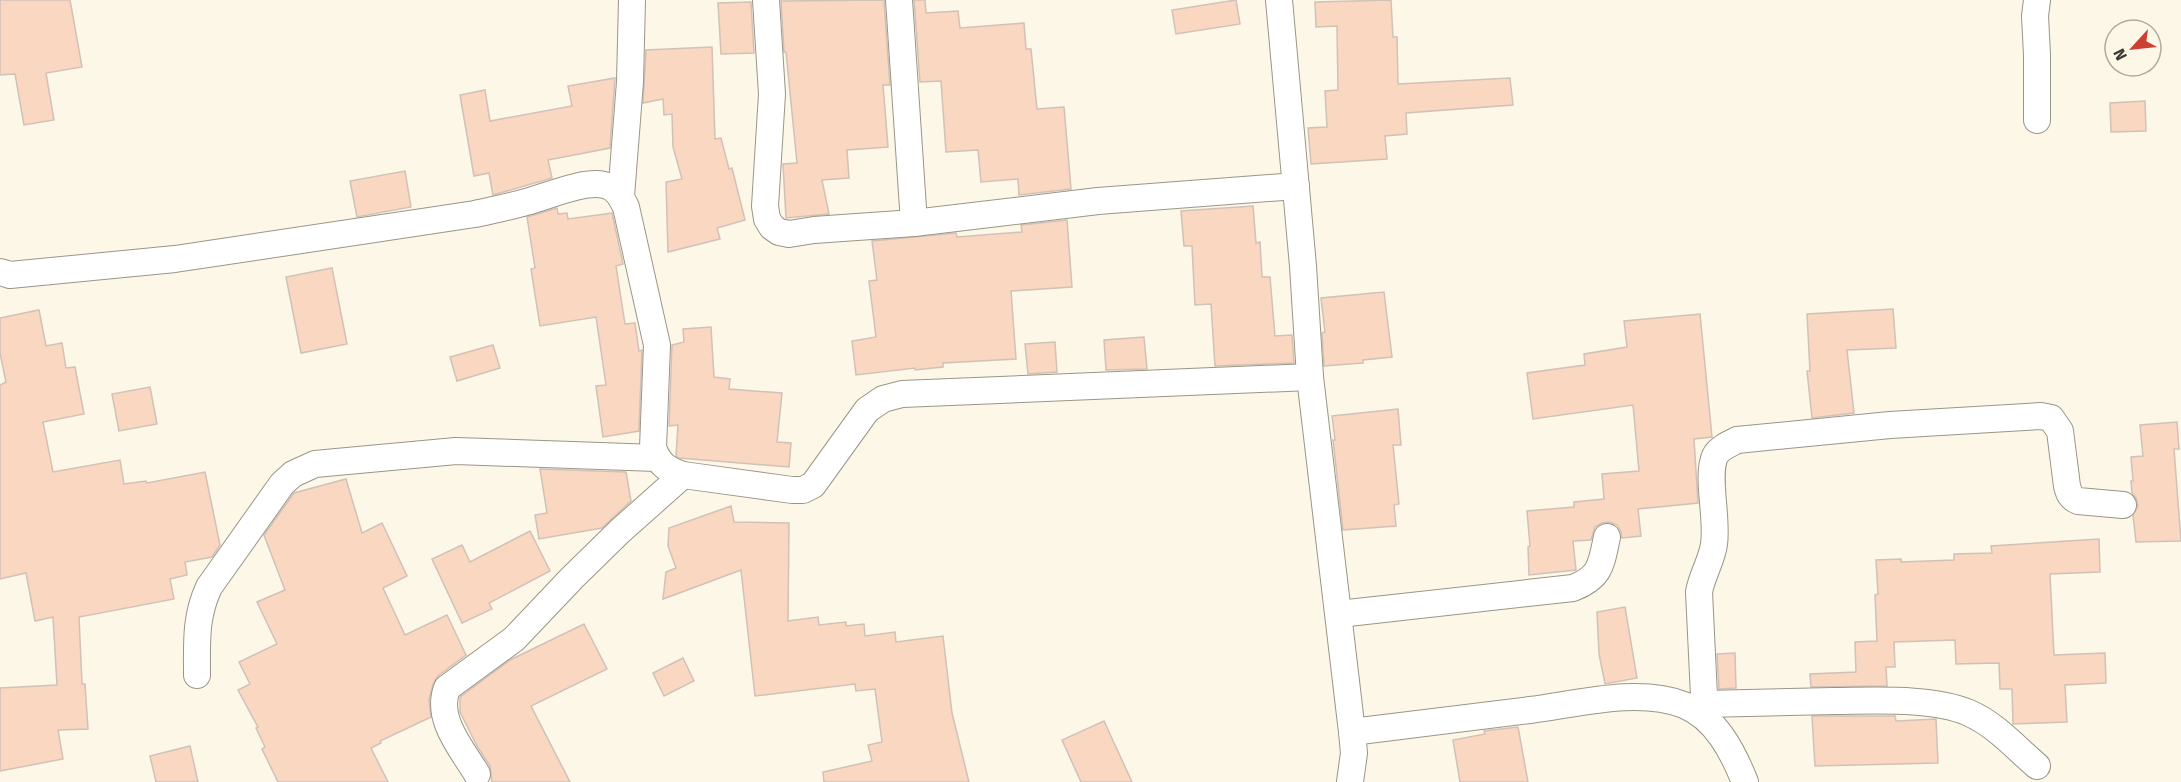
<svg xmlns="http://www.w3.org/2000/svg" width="2181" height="782" font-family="'Fira Sans',sans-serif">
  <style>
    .building { fill: #fad7c1; stroke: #d1c1b7; stroke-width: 1.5 }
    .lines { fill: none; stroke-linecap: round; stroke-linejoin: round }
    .street-casing { stroke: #9a9687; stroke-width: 28 }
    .street { stroke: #fff; stroke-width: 26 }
  </style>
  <rect width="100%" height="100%" fill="#fcf7e7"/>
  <g class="building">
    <path d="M0,0H70L82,67L46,73L54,120L24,125L15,74L0,75Z"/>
    <path d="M884,0L890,85H883L888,147L847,150L849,178L822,180L829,214L786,218L783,164L797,163L786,52H784L781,1Z"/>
    <path d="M914,0H925L926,13L958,11L960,28L1024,23L1026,49H1031L1037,109L1064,107L1071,189L1019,195L1018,179L981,182L978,150L946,152L941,81L920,82Z"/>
    <path d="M1236,0L1240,24L1176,34L1172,10Z"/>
    <path d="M1391,0L1393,37H1397L1398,84L1510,78L1513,105L1406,113L1407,134L1385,136L1387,159L1311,164L1308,128L1327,127L1325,91L1338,90L1337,26L1316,27L1315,2Z"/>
    <path d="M751,2L754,53L721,54L718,3Z"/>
    <path d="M712,47L715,139L721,138L729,169L732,168L745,220L717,228L720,239L668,252L666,182L682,179L673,147L672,114L664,115L663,99L643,103L646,50Z"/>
    <path d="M615,78L610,148L548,160L552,178L493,195L489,173L474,176L460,95L485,90L490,121L572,106L568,86Z"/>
    <path d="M2145,101L2146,131L2111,132L2110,103Z"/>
    <path d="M405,171L411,207L357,217L350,181Z"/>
    <path d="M1253,206L1256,243L1260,242L1262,277H1270L1275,336L1292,335L1294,363L1215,366L1211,304L1195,305L1192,246H1184L1181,211Z"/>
    <path d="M557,208L558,214L567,213L568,219L612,213L623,264L616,266L625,324L635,323L639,351L642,350L639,431L603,437L596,386L606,385L596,317L540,326L531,269L535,268L527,217Z"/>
    <path d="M1067,220L1072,287L1011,291L1016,359L943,363V367L915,370V368L856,375L852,341L876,337L869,281L877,280L872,241L956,233L957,237L1022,232L1021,225Z"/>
    <path d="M332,268L347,344L301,353L286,277Z"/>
    <path d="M1384,292L1392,357L1363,360V363L1324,366L1322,333L1325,332L1321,298Z"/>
    <path d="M1893,309L1896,348L1847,350L1854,413L1812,418L1807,371H1810L1807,314Z"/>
    <path d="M39,310L46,346L62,343L66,368L75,367L84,414L43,422L53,472L120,460L124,484L146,481L147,483L205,472L220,545L212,557L185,562L187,575L170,579L174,599L79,617L82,684H85L88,729L58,730L63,759L0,771V688L57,685L53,617L35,621L26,573L0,579V385L6,382L0,353V318Z"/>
    <path d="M1700,314L1712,437L1694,439L1698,503L1638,509L1641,536L1622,538L1621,532L1617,525L1609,522L1602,523L1595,527L1591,540L1573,541L1576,570L1529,575L1528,547L1530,546L1527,511L1574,507V502L1604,499L1602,474L1639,471L1633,405L1533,419L1527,373L1585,365L1584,354L1627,347L1624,321Z"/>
    <path d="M711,327L714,377L730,379L729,389L782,393L777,442L791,443L789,467L679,458L676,456L678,425L669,426L672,345L684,342L683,329Z"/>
    <path d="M1144,337L1147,369L1106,370L1104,340Z"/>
    <path d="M1055,342L1057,372L1028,374L1025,344Z"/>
    <path d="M493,345L500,368L457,381L450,357Z"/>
    <path d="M150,387L157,424L119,431L112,394Z"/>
    <path d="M1398,409L1401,445H1393L1399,504L1394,505L1396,526L1343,530L1333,440H1335L1332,416Z"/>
    <path d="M2177,422L2179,449H2174L2181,541L2136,542L2133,515L2138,506L2136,498L2132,493L2131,481H2133L2131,457L2143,456L2140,425Z"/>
    <path d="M540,469L626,472L631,501L602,528L539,539L535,515L547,513Z"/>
    <path d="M346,479L362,533L382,523L407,576L383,588L405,635L447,615L466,655L438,676L433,684L429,700L431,717L380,741L381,743L371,748L388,782H278L262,749L265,747L256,728L258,727L238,690L250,684L239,662L277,644L257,602L285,590L264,535L294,493Z"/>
    <path d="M731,506L734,522L789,523L788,621L818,617L819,625L846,622V626L864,624L865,636L895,632L896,642L943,636L952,713L969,782H824L823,772L872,761L868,745L882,742L875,689L856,691L855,684L755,696L741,570L663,599L666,572L676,568L668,546L669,528Z"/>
    <path d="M530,531L550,571L489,603L492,609L462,623L432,559L462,545L470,562Z"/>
    <path d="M2099,539L2100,572L2050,574L2054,655L2105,653L2106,683L2065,685L2067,722L2013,724L2012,689H2000L1999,663L1956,664L1955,640L1894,642L1895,667H1886L1887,686L1811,687L1810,674L1856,672L1855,642L1877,641L1875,595L1878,594L1876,560L1901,559V562L1954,560V554L1992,553L1991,546Z"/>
    <path d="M1625,607L1637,678L1605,684L1599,654L1597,612Z"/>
    <path d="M584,624L607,669L531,706L570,782H492L490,766L477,746L460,712V697L510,660Z"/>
    <path d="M1735,653L1736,688L1719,689L1717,654Z"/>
    <path d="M683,658L694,681L664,696L653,673Z"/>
    <path d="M1812,716H1895L1896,721L1936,719L1938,763L1815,766Z"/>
    <path d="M1104,721L1132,782H1081L1062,740Z"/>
    <path d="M1518,727L1528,782H1460L1453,740L1485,734L1484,731Z"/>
    <path d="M190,746L198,782H156L150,756Z"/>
  </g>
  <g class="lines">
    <defs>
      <g id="street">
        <path d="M766,0L772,94L765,206L767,219L772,227L779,232L789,234L814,230L914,223L1098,201L1296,186"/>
        <path d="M899,0L914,223"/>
        <path d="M1279,0L1303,266L1310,377L1352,732L1354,753L1350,782"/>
        <path d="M2037,0L2035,16L2037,55V120"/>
        <path d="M621,196L630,82L632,0"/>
        <path d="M0,272L10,275L175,259L475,214C492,210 509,207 526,202C546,197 584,180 604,185C616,187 621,197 626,207L657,345L653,448C659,464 667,470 683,475L792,490H803L813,485L867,410L883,399L902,394L1310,377"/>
        <path d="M1339,614L1573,588C1601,577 1601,565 1607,537"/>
        <path d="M197,675C197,643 195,617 209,587L282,484L293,474L315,464L456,451L657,458"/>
        <path d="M1704,704C1747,703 1790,702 1833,701C1872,701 1933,697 1969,713C1995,724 2016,748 2037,766"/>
        <path d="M1705,717L1699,592C1702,575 1712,560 1714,544C1718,519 1706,476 1715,456C1719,448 1730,444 1737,440L1890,425L2041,416L2051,418L2060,431L2067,486C2069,494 2071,498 2078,501L2123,505"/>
        <path d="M1352,732C1411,725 1470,717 1530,710C1577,704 1639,687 1684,705C1716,718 1733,752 1745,782"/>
        <path d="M477,774C462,749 435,719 447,688L514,639L572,578L620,531L683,475"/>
      </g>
    </defs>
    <use href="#street" class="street-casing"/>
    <use href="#street" class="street"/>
  </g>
  <g transform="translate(2133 48) rotate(243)"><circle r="28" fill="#fcf7e7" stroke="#afab9f" stroke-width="1.5"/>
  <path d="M0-4.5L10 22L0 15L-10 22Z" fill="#cc3f33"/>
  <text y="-9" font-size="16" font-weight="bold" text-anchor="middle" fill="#3c3a33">N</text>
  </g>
</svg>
